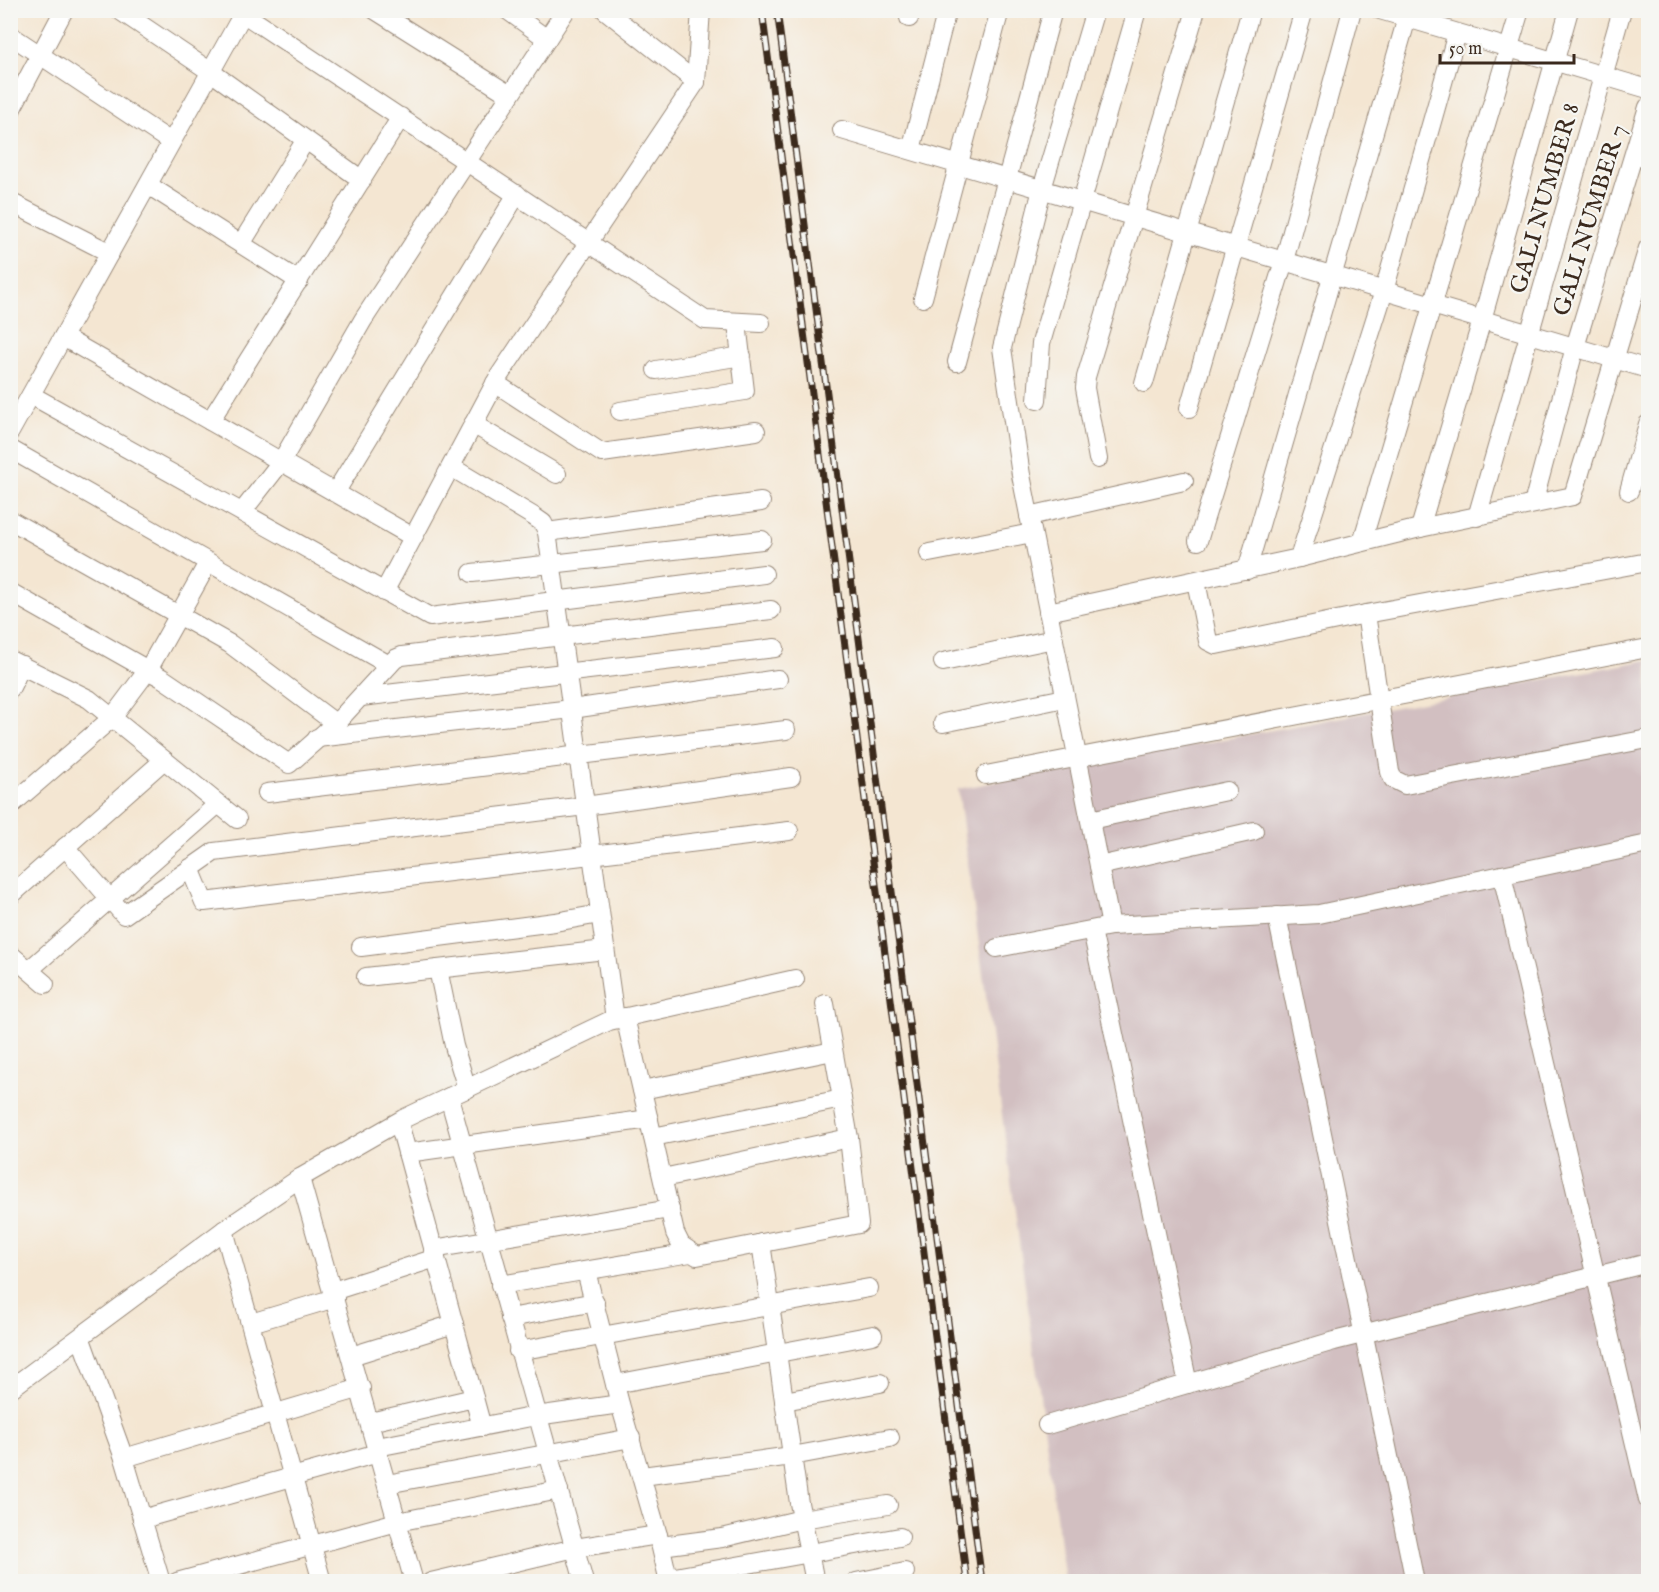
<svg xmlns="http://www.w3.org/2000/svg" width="1659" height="1592" font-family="'IM FELL English',serif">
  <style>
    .industrial { fill: #d2bfc1 }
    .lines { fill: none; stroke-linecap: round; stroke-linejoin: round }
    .minor-casing { stroke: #988878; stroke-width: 20 }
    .minor { stroke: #fff; stroke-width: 18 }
    .rail-casing { stroke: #3b2a1e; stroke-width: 7 }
    .rail { stroke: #f6f6f2; stroke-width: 4.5; stroke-dasharray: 14; stroke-linecap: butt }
    .labels { text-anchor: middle; stroke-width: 4.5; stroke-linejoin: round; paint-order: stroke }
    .street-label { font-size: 24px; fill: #3b2a1e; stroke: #f6f6f2 }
  </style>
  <rect width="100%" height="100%" fill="#f6f6f2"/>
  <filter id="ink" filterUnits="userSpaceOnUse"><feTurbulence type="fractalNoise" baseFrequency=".0167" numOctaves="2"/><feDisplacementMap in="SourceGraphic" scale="12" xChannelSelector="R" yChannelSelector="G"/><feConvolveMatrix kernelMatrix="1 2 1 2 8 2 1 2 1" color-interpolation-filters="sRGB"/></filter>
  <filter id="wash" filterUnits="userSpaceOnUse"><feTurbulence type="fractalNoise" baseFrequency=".008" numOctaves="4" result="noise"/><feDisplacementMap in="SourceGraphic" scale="24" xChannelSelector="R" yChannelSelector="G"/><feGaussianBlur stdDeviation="1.35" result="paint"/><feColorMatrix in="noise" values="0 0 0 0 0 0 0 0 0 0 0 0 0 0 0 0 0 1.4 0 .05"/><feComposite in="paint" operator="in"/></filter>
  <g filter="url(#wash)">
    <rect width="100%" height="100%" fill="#f4e6d2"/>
    <path class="industrial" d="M1648,660V1581H1065L958,789Z"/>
  </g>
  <g filter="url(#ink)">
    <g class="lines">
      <defs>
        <g id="minor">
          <path d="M119,10L211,72L362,180"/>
          <path d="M238,10L705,320L761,323"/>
          <path d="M375,10L510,95"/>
          <path d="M507,10L547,39"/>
          <path d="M605,10L696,82"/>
          <path d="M908,10L909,18"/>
          <path d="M1095,10L1042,189L1002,348L1021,475L1111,926"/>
          <path d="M1380,10L1648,89"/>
          <path d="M10,35L171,142"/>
          <path d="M10,112L64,10"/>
          <path d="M842,130L1648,369"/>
          <path d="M911,150L947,10"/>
          <path d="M148,185L299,281"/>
          <path d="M10,202L110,253"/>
          <path d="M241,244L305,141"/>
          <path d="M923,298L1000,10"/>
          <path d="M63,337L413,537"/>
          <path d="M957,362L1053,10"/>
          <path d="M656,370L742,356"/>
          <path d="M495,383L602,453L756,431"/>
          <path d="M1144,383L1251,10"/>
          <path d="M31,395L430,617L764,574"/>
          <path d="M1037,400L1041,343L1137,10"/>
          <path d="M1189,408L1304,10"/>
          <path d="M620,411L745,391L737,323"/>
          <path d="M210,421L401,117"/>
          <path d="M473,424L557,474"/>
          <path d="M10,432L245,10"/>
          <path d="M10,449L389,665"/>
          <path d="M1098,459L1085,388L1086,377L1196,10"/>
          <path d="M451,467L533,516L543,523L547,532L615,1019"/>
          <path d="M1629,491L1648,424"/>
          <path d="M335,493L517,194"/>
          <path d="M1533,504L1575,347L1648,107"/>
          <path d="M242,512L281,462L363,320L566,10"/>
          <path d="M1029,516L1184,481"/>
          <path d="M1477,517L1622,10"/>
          <path d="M10,520L230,644L335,723"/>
          <path d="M1420,528L1482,320L1569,10"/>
          <path d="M547,532L761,502"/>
          <path d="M1198,541L1284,261L1352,10"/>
          <path d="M1362,542L1520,10"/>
          <path d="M929,553L1032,533"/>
          <path d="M1299,558L1384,291L1457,33"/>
          <path d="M1247,570L1407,18"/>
          <path d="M472,573L762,540"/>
          <path d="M1196,581L1208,641L1216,645L1366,614L1648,562"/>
          <path d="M10,592L162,678L289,764L339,720L395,659L402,656L771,610"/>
          <path d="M384,592L499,376L696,82L701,10"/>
          <path d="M1048,612L1299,558L1420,528L1573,496L1648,248"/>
          <path d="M1366,614L1390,772L1393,779L1405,785L1648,739"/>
          <path d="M10,660L89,699L237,819"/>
          <path d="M943,662L1054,639"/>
          <path d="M10,689L22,665"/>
          <path d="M361,697L775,648"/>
          <path d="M943,723L1065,698"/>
          <path d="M317,738L572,709L778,679"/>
          <path d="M986,775L1648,648"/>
          <path d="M267,793L786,730"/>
          <path d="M10,806L112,718L148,670L208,563"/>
          <path d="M1090,820L1227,791"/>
          <path d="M65,847L124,915L214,852L585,806L791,777"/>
          <path d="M1099,866L1254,831"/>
          <path d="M190,868L204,902L789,831"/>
          <path d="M1502,875L1648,1500"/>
          <path d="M10,896L164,760"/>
          <path d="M1277,916L1415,1582"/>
          <path d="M1092,930L1188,1384"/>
          <path d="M361,947L555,922L600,914"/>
          <path d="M997,948L1111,926L1319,914L1648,844"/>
          <path d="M10,954L45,984"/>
          <path d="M438,969L454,1046L467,1089"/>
          <path d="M29,970L218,804"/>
          <path d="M366,977L605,950"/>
          <path d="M625,1017L675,1233L681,1245L697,1256L859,1224L849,1138L825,1004"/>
          <path d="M642,1090L833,1051"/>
          <path d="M449,1097L584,1582"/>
          <path d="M399,1123L482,1427"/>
          <path d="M653,1137L842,1099"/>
          <path d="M407,1153L649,1119"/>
          <path d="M300,1178L414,1582"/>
          <path d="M663,1178L849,1138"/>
          <path d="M224,1230L322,1582"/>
          <path d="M761,1243L799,1503L815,1582"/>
          <path d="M433,1249L670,1209"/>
          <path d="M586,1271L620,1404L658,1535L669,1582"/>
          <path d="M500,1285L690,1253"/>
          <path d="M333,1291L436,1258"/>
          <path d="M510,1318L595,1302"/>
          <path d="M251,1323L335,1298"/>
          <path d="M81,1339L124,1458L161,1582"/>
          <path d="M518,1351L869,1288"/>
          <path d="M351,1356L454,1324"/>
          <path d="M615,1384L873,1335"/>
          <path d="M10,1389L224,1230L300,1178L403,1119L609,1021L795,979"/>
          <path d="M784,1401L880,1383"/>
          <path d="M370,1422L474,1398"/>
          <path d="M1047,1425L1334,1341L1648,1263"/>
          <path d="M377,1447L536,1416L620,1404"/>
          <path d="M124,1458L361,1388"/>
          <path d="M642,1476L792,1456L890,1438"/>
          <path d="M387,1484L631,1438"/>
          <path d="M142,1519L378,1453"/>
          <path d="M661,1546L722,1538L802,1519L888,1505"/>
          <path d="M669,1578L900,1537"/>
          <path d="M177,1582L397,1522L559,1490"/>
          <path d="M431,1582L575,1548L658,1535"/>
          <path d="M856,1582L905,1572"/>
        </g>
      </defs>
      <use href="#minor" class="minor-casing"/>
      <use href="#minor" class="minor"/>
      <defs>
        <g id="rail">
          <path d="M762,10L967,1582"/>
          <path d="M777,10L982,1582"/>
        </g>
      </defs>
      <use href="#rail" class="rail-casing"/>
      <use href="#rail" class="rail"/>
    </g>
  </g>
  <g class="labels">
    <g class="street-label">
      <text transform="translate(1544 198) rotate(-74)" y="8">GALI NUMBER 8</text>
      <text transform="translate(1589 220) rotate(-73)" y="8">GALI NUMBER 7</text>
    </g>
  </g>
  <rect width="1659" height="1592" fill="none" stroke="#f6f6f2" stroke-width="36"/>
  <path d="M1440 54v9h134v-9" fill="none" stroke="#3b2a1e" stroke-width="3"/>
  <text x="1449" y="54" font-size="18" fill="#3b2a1e" stroke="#f6f6f2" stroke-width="4.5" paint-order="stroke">50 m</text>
</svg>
